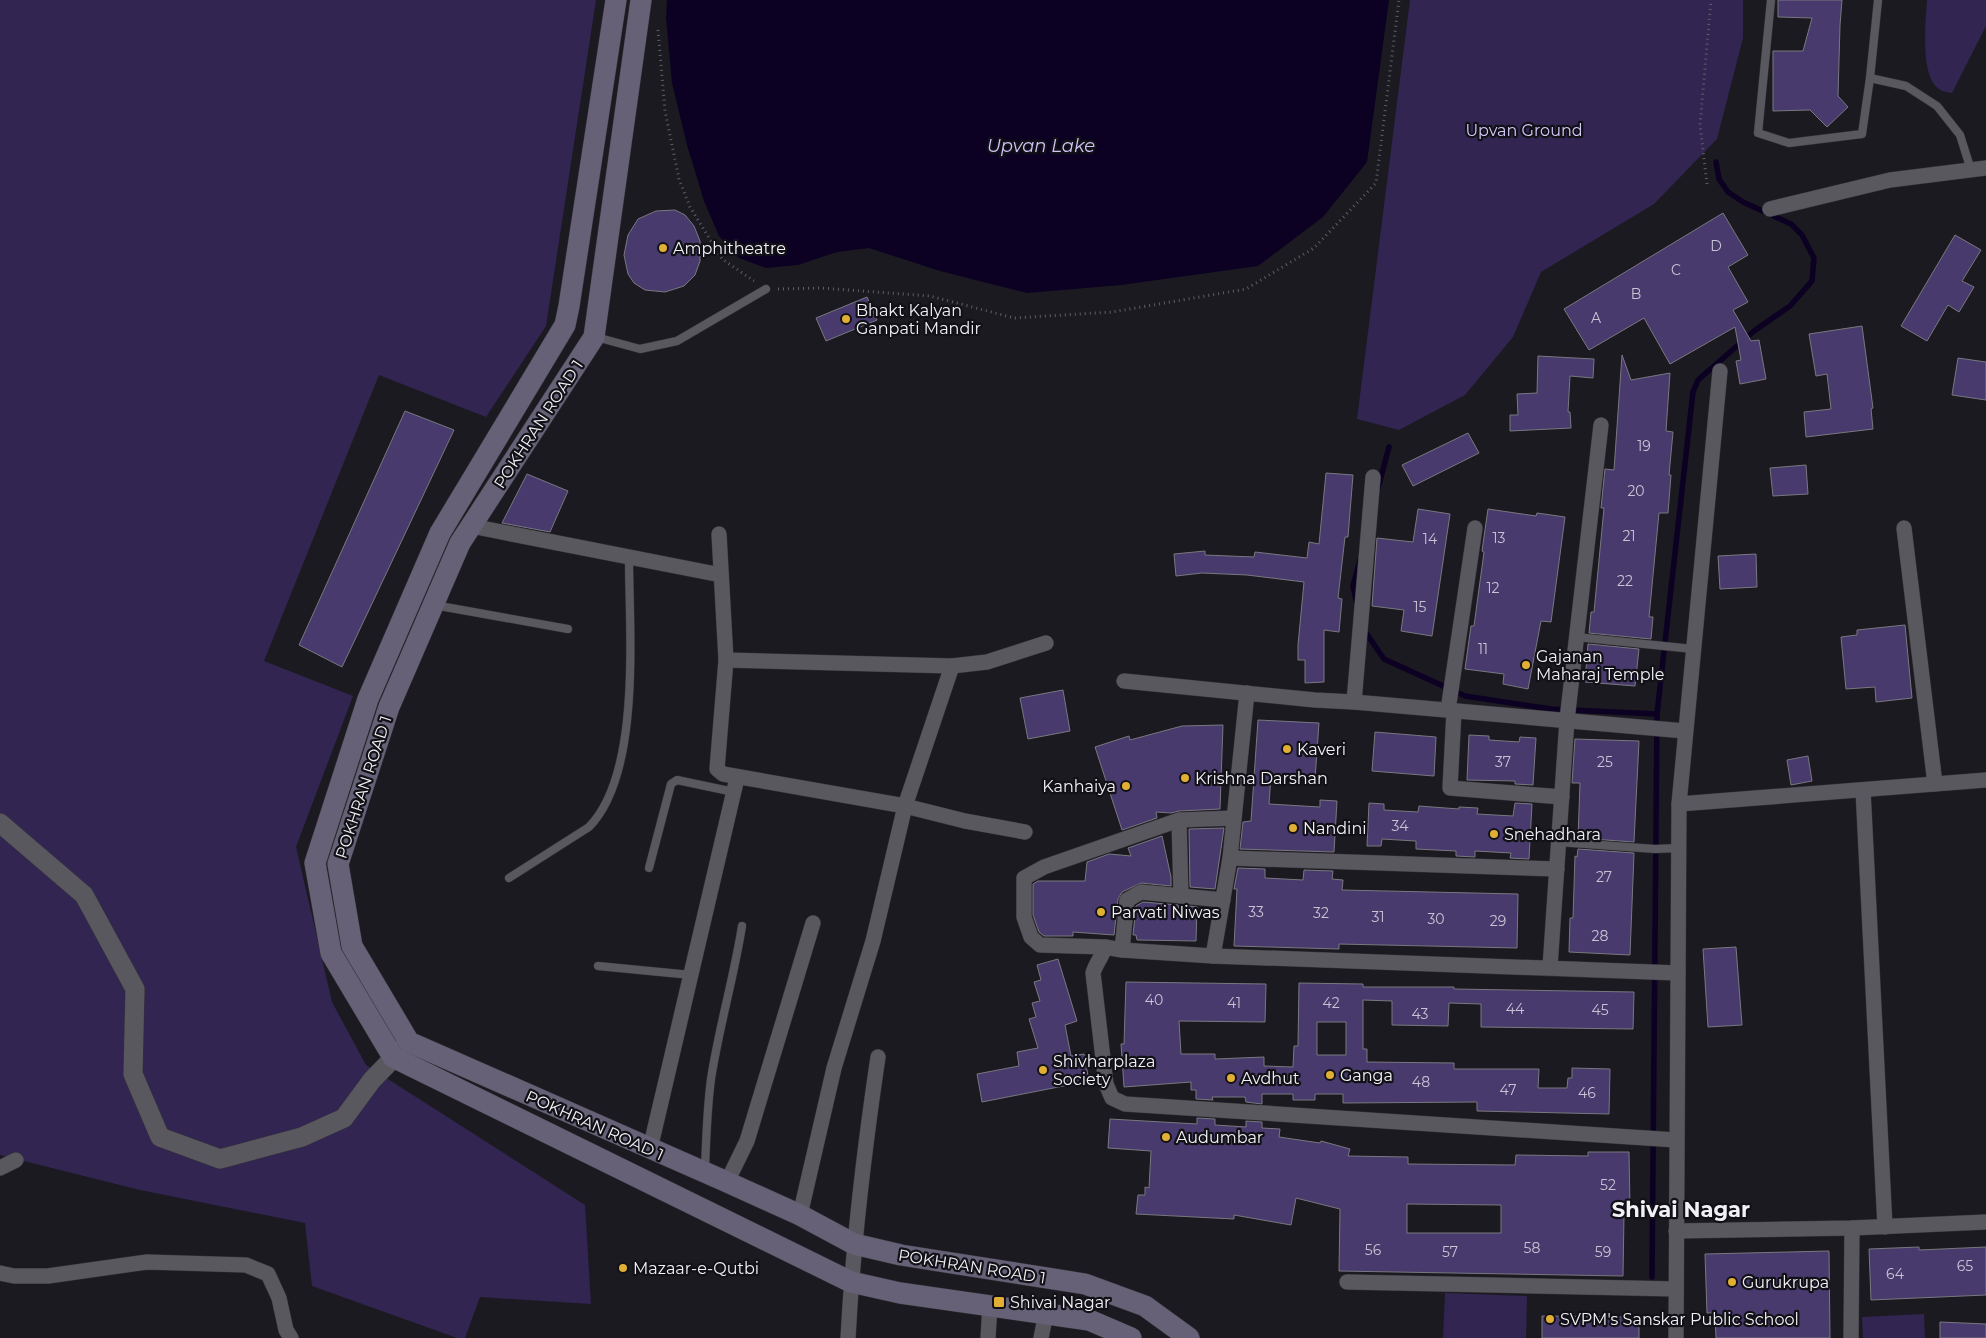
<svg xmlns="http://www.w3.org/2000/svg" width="1986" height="1338" font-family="Montserrat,sans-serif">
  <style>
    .green { fill: #322551 }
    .water { fill: #0c0023 }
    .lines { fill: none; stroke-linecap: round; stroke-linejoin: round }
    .stream { stroke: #0c0023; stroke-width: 5.5 }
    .building { fill: #493a6d; stroke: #79787f; fill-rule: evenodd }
    .service-casing { stroke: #353439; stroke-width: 9 }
    .minor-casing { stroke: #353439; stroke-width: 16 }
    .tertiary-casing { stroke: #353439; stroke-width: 20 }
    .secondary-casing { stroke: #353439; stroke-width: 22 }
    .path { stroke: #605f65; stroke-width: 3; stroke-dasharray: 1 4; stroke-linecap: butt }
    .service { stroke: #5a585f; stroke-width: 8 }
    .minor { stroke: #5a585f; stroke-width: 15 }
    .tertiary { stroke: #5a585f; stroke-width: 19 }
    .secondary { stroke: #676178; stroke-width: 21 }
    .poi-dot { fill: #e0af34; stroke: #121117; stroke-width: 2 }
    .labels { text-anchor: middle; stroke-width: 4.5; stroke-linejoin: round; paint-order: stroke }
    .number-label { font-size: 14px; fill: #c8c4d4 }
    .park-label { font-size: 16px; fill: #d5cafb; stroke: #121117 }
    .poi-label { font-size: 16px; fill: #f2f2f6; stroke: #121117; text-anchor: start }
    .street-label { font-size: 16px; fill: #f2f2f6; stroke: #121117 }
    .water-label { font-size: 18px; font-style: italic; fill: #d0c4f6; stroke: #121117 }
    .district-label { font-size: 21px; font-weight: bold; fill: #f2f2f6; stroke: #121117 }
  </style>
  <rect width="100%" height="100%" fill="#1b1a20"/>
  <g class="green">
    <path d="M0,0H596L546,326L486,417L379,375L264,661L353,696L296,847L332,1002L366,1065L585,1205L591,1304L480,1297L465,1338H457L312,1286L305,1223L140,1190L0,1155Z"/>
    <path d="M1410,0H1743V38L1717,139L1654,204L1541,272L1513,337L1465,395L1399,430L1357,419Z"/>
    <path d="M1927,0H1986V26L1952,93C1949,92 1943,92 1941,90C1919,79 1926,21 1927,0Z"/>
    <path d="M1445,1293L1527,1296L1526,1338H1443Z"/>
    <path d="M1924,1314L1925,1338H1863L1862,1317Z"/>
  </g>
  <path class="water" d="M667,0H1389L1367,162L1323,217L1258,266L1121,285L1027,293L940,271L869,248L837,252L798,265L766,268L739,258L719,236L704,201L687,145L672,83L666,18Z"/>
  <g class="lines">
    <g class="stream">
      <path d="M1378,488L1389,447"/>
      <path d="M1357,604L1353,586L1360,560"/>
      <path d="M1364,630L1384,659L1465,696L1551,709L1657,714"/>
      <path d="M1652,1277L1657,714L1693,392L1698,380L1754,331L1790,306L1812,281L1814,258L1802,235L1791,224L1743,202L1728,192L1719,179L1716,162"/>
    </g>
  </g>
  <g class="building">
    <path d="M1778,0H1842L1840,25L1838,96L1848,107L1827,127L1810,110L1773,111V51H1803L1812,18L1778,17Z"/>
    <path d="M675,210L685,215L694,226L700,241V261L695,275L684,286L665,292L645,290L634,283L628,274L624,255L628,235L638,219L656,211Z"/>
    <path d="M1723,213L1748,255L1728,267L1748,302L1733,310L1751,341L1759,340L1766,379L1740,384L1736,361L1741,360L1735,327L1670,364L1644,318L1589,350L1564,309Z"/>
    <path d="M1955,235L1981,250L1962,281L1974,287L1959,312L1948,305L1927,341L1901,326Z"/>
    <path d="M867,297L877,320L826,341L816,318Z"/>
    <path d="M1862,326L1873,408L1871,409L1873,429L1806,437L1804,412L1831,409L1827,374L1816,376L1809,334Z"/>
    <path d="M1622,355L1631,380L1670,373L1666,431L1673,432L1669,475H1671L1668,513H1659L1649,617H1653L1651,639L1589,633L1591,612H1594L1604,508H1601L1605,469L1614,470Z"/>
    <path d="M1538,356L1594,359L1593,378L1570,376L1568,412H1570L1571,428L1510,431V415H1518L1517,394L1537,393Z"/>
    <path d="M1958,358L1986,362V400L1952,395Z"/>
    <path d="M405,411L454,430L342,667L299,645Z"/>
    <path d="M1468,433L1479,453L1413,486L1402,465Z"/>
    <path d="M1806,465L1808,494L1773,496L1770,468Z"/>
    <path d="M1326,473L1353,475L1348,537H1345L1338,598L1342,599L1339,632L1324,630V682L1305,683V660H1298V645L1304,582L1247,575L1202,573L1176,576L1174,554L1205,551V555L1254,557L1255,552L1307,558L1309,542L1319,544Z"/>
    <path d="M527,474L568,491L550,532L502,523Z"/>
    <path d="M1418,509L1450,514L1432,636L1401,631L1404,610L1372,606L1377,538L1413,542Z"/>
    <path d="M1488,509L1536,516L1537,513L1565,517L1551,622L1541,621L1528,689L1503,684L1504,674L1465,669L1471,626H1474L1484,552L1482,551Z"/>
    <path d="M1756,554L1757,587L1720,589L1718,556Z"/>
    <path d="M1905,625L1912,698L1876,702L1875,687L1846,689L1841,637L1857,635V630Z"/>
    <path d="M1588,644L1639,649L1635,686L1585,682Z"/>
    <path d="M1063,690L1070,731L1028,739L1020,698Z"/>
    <path d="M1258,720L1319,723L1315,779L1271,776L1269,804L1320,807V800L1337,801L1334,852L1240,849L1243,822L1251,821Z"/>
    <path d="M1223,725L1220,809L1179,811L1171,813L1156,812L1157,818L1122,830L1095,747L1129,736L1130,740L1182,726Z"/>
    <path d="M1375,732L1436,737L1434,776L1372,771Z"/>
    <path d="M1469,735L1489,736V740L1519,742L1520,737L1536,738L1533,785L1515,784V781L1467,780Z"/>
    <path d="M1575,739L1639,741L1634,842L1578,838L1580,783H1572Z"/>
    <path d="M1808,756L1812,781L1791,785L1787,760Z"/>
    <path d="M1369,803L1384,804V810L1418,812L1419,806L1459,809V807L1478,808L1477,814L1513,816L1515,803L1532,804L1529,859L1510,858L1511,853L1475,851V857L1456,856V851L1416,849V841L1382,839L1381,846H1367Z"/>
    <path d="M1224,828L1215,889L1190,887L1189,829Z"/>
    <path d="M1162,836L1171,877V886L1141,883L1122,892L1118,899L1114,935L1073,932V936H1044L1039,932L1033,915V884L1038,881H1085L1087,862L1109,854L1131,856L1128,848Z"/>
    <path d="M1578,849L1634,853L1630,955L1569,952L1570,918H1573L1575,856L1577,857Z"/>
    <path d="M1238,868L1265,869V878L1303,880L1304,870L1333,871L1332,879L1343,880L1342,890L1518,894L1517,948L1339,944V949L1234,946L1237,889H1234Z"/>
    <path d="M1143,902L1178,905L1181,918L1182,905L1197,907L1196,941L1137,940L1136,935H1133L1136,906Z"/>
    <path d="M1736,947L1742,1025L1708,1027L1703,949Z"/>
    <path d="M1058,959L1077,1021L1065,1025L1071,1056L1084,1054L1089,1081L982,1102L977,1074L1019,1066L1017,1052L1038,1048L1029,1019L1036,1017L1032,1003L1040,1001L1034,982L1041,980L1037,965Z"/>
    <path d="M1126,982L1266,984L1265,1022L1179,1021L1181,1054H1215V1059L1264,1057V1066L1293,1067L1294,1046H1298L1299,983L1363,984V987H1454V989L1634,992L1633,1029L1481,1027V1004L1449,1003L1448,1026L1392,1025V1001L1363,1000V1049H1367V1062L1454,1063V1069H1539L1538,1088H1567L1568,1078H1572V1068L1610,1069L1609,1114L1477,1111V1102L1343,1103V1094H1315V1100H1293V1094H1262V1104L1246,1102L1245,1097H1212L1213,1100L1196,1099V1090H1191V1082L1124,1087L1121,1044H1124ZM1317,1022H1346V1055H1317Z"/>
    <path d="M1197,1118L1215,1119V1125L1246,1127V1121L1262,1122V1128L1280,1129L1279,1137L1320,1143L1321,1141L1350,1149L1348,1156L1408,1157V1164L1515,1165L1516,1155L1588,1156V1152H1629L1630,1208H1628V1215H1624L1623,1276L1339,1271L1340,1209L1296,1198L1291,1225L1234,1215V1219L1136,1214L1138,1195H1145V1187L1149,1188L1151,1151L1108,1148L1110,1119L1197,1124ZM1407,1204L1501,1205V1233H1407Z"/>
    <path d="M1919,1247V1250L1986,1247V1295L1871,1300L1869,1249Z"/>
    <path d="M1829,1251L1830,1338H1716L1715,1313H1707L1705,1254Z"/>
    <path d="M1542,1316L1639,1317V1338H1542Z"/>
    <path d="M1940,1322L1986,1324V1338H1940Z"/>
  </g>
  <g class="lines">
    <defs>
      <g id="service">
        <path d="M1771,0L1758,133L1789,143L1862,134L1870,78L1906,86L1937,106L1960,135L1971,170"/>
        <path d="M1870,78L1878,0"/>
        <path d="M596,337L640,349L677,341L766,289"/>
        <path d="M434,605L568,629"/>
        <path d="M1576,637L1693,649"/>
        <path d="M1558,842L1655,849L1679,848"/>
        <path d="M649,868L671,784L677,780L734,792"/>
        <path d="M509,878L589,827C642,773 629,629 629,557"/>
        <path d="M598,966L691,975"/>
        <path d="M705,1170C706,1140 707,1109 711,1079C719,1027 734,977 742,926"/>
      </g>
      <g id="minor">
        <path d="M1770,209L1890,180L1986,168"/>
        <path d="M471,526L721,575"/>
        <path d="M1904,528L1935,784"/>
        <path d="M719,534L726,660L952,666"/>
        <path d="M726,660L717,769L723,774L905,806L965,821L1025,832"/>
        <path d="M1124,681L1315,700L1354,702L1685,731"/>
        <path d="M1354,702L1373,477"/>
        <path d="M1448,710L1475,528"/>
        <path d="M1454,711L1450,788L1562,797"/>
        <path d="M1863,790L1885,1227"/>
        <path d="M1679,804L1986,780"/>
        <path d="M1179,820L1181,896"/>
        <path d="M1230,858L1557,869"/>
        <path d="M1105,947L1040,945L1031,937L1024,917V878L1044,867L1179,820L1234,818"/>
        <path d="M1122,950L1127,900L1141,892L1223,900"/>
        <path d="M1213,956L1230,858L1247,693"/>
        <path d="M1550,967L1567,720L1601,425"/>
        <path d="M1676,1140L1125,1104L1112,1098L1106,1084L1093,973C1096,963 1102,957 1105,947L1122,950L1213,956L1678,973"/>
        <path d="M650,1149L737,778"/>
        <path d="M0,1168L16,1160"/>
        <path d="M727,1182L747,1141L813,923"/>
        <path d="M800,1215L834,1068L873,941L905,806L952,666L987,662L1046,643"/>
        <path d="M1676,1231L1852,1228L1986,1222"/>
        <path d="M0,1273L14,1276H48L147,1262L246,1265L268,1274L279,1298L286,1330L291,1338"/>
        <path d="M1347,1282L1676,1289"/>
        <path d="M848,1338C853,1244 864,1151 878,1057"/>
        <path d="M988,1338L990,1305"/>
        <path d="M1041,1338L1046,1313"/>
        <path d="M1676,1338L1679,804L1720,371"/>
        <path d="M1851,1338L1852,1228"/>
      </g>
      <path id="tertiary" d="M0,823L84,895L135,989L133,1074L160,1137L220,1159L302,1137L344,1118L372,1080L409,1042"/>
      <g id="secondary">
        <path d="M616,0L569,306L565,325L440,533L368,699L315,863L331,953L393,1057L851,1282L900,1293L1089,1320L1131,1338"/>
        <path d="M641,0L594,337L460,543L389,707L338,864L352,946L409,1042L727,1182L800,1215L854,1244L901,1255L1085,1284L1145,1306L1189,1338"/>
      </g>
    </defs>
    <use href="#service" class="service-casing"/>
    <use href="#minor" class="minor-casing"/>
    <use href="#tertiary" class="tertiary-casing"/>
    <use href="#secondary" class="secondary-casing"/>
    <g class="path">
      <path d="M658,30L665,111L679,179L690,207L722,259L754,281"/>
      <path d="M1707,184L1700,125L1711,0"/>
      <path d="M778,289L821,288L930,296L1014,318L1112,312L1246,289L1314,248L1376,183L1399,0"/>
    </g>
    <use href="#service" class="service"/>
    <use href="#minor" class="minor"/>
    <use href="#tertiary" class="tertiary"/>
    <use href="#secondary" class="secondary"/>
  </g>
  <g class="poi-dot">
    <circle cx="663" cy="248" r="5"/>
    <circle cx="846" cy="319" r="5"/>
    <circle cx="1526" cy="665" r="5"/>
    <circle cx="1287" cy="749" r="5"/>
    <circle cx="1185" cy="778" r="5"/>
    <circle cx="1126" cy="786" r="5"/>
    <circle cx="1293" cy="828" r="5"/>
    <circle cx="1494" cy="834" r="5"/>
    <circle cx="1101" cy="912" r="5"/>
    <circle cx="1043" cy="1070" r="5"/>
    <circle cx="1330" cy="1075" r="5"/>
    <circle cx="1231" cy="1078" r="5"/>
    <circle cx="1166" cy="1137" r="5"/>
    <circle cx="623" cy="1268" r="5"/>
    <circle cx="1732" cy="1282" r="5"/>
    <rect x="993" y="1296" width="12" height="12" rx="2.5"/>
    <circle cx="1550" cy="1319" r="5"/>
  </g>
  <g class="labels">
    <g class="number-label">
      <text x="1716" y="251">D</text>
      <text x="1676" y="275">C</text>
      <text x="1636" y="299">B</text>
      <text x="1596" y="323">A</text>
      <text x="1644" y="451">19</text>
      <text x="1636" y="496">20</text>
      <text x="1629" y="541">21</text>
      <text x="1499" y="543">13</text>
      <text x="1430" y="544">14</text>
      <text x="1625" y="586">22</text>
      <text x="1493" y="593">12</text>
      <text x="1420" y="612">15</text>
      <text x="1483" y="654">11</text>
      <text x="1503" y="767">37</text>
      <text x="1605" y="767">25</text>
      <text x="1400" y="831">34</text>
      <text x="1604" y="882">27</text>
      <text x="1256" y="917">33</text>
      <text x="1321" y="918">32</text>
      <text x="1378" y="922">31</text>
      <text x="1436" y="924">30</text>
      <text x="1498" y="926">29</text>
      <text x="1600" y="941">28</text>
      <text x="1154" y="1005">40</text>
      <text x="1234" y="1008">41</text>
      <text x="1331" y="1008">42</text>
      <text x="1515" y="1014">44</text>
      <text x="1600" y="1015">45</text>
      <text x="1420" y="1019">43</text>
      <text x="1421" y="1087">48</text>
      <text x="1508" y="1095">47</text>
      <text x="1587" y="1098">46</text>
      <text x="1608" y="1190">52</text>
      <text x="1532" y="1253">58</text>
      <text x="1373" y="1255">56</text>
      <text x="1450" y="1257">57</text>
      <text x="1603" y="1257">59</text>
      <text x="1965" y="1271">65</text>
      <text x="1895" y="1279">64</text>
    </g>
    <g class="park-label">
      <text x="1524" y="136">Upvan Ground</text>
    </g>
    <g class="poi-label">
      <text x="673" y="254">Amphitheatre</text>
      <text x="856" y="316">Bhakt Kalyan<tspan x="856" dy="18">Ganpati Mandir</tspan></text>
      <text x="1536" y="662">Gajanan<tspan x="1536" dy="18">Maharaj Temple</tspan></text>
      <text x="1297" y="755">Kaveri</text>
      <text x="1195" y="784">Krishna Darshan</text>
      <text x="1116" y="792" text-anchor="end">Kanhaiya</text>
      <text x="1303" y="834">Nandini</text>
      <text x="1504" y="840">Snehadhara</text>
      <text x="1111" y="918">Parvati Niwas</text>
      <text x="1053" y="1067">Shivharplaza<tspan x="1053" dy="18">Society</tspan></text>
      <text x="1340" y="1081">Ganga</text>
      <text x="1241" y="1084">Avdhut</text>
      <text x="1176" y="1143">Audumbar</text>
      <text x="633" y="1274">Mazaar-e-Qutbi</text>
      <text x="1742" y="1288">Gurukrupa</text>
      <text x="1010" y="1308">Shivai Nagar</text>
      <text x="1560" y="1325">SVPM's Sanskar Public School</text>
    </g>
    <g class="street-label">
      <text transform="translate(538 424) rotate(-57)" y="6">POKHRAN ROAD 1</text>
      <text transform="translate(363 787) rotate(-72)" y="6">POKHRAN ROAD 1</text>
      <text transform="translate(595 1125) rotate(24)" y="6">POKHRAN ROAD 1</text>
      <text transform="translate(972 1266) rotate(9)" y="6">POKHRAN ROAD 1</text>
    </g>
    <g class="water-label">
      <text x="1041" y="152">Upvan Lake</text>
    </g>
    <g class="district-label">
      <text x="1681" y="1217">Shivai Nagar</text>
    </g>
  </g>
</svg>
